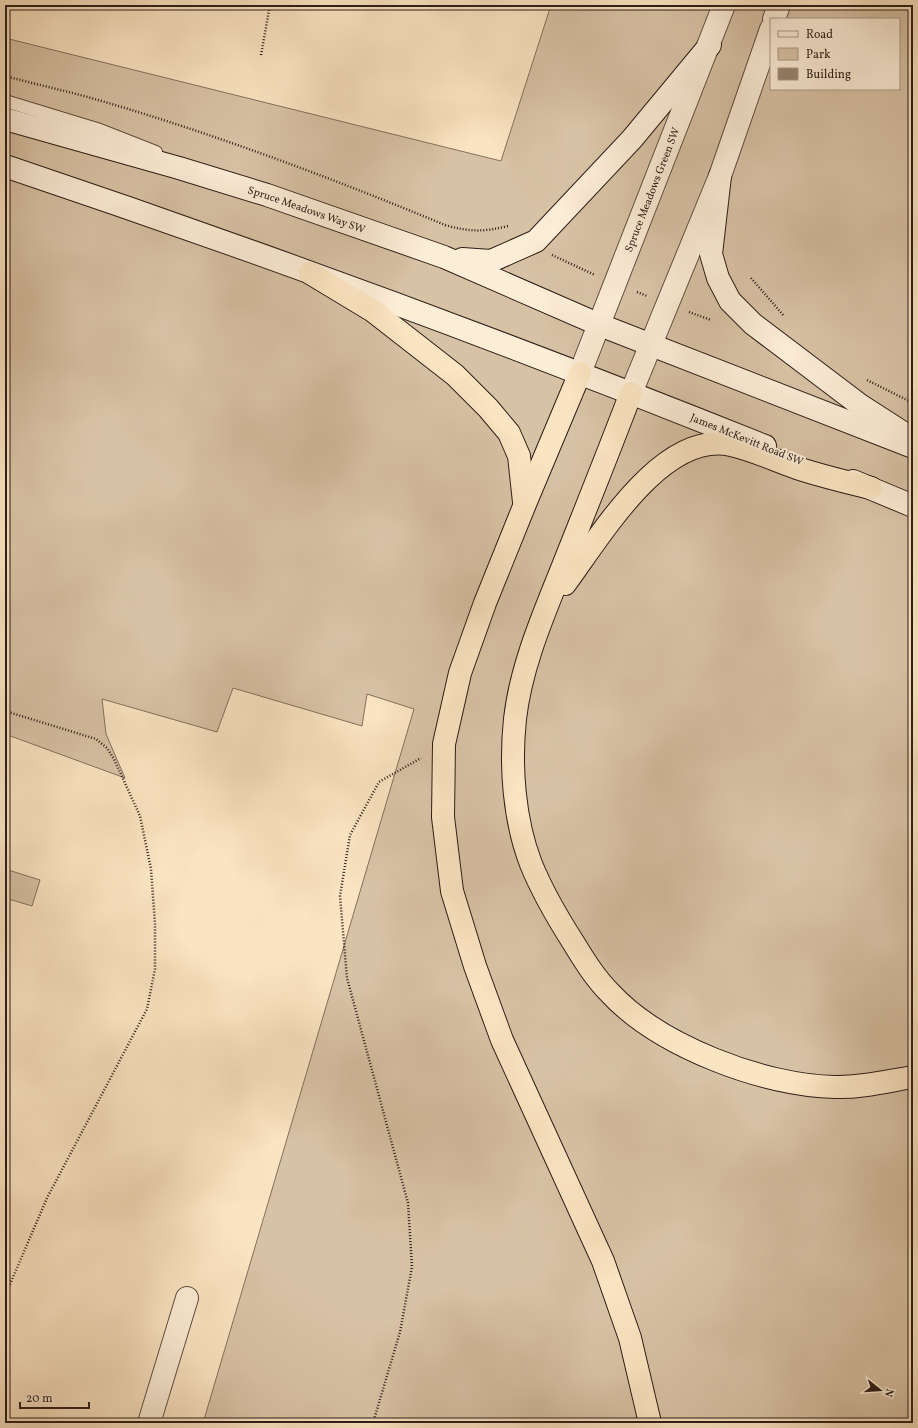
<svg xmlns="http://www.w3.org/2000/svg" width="918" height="1428" font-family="Vollkorn,serif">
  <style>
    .green { fill: #d8c2a5; stroke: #82705e; fill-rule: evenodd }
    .building { fill: #988470; stroke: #2c1d18 }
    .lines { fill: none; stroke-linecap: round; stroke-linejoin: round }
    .service-casing { stroke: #604f42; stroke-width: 14 }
    .minor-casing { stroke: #604f42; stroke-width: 24 }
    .tertiary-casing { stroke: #604f42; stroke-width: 24 }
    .secondary-casing { stroke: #2c1d18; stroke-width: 24 }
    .motorway-casing { stroke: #2c1d18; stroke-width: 24 }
    .path { stroke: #2c1d18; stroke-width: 2.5; stroke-dasharray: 1 2; stroke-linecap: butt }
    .service { stroke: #fcedd7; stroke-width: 12 }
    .minor { stroke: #fcedd7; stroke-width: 22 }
    .tertiary { stroke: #fcedd7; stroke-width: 22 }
    .secondary { stroke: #fcedd7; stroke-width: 22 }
    .motorway { stroke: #fbe4c2; stroke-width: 22 }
    .labels { text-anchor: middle; stroke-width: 4; stroke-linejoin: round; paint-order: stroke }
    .street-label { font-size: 11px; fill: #2c1d18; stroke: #fcedd7 }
  </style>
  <rect width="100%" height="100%" fill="#fbe4c2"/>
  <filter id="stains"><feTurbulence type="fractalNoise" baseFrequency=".005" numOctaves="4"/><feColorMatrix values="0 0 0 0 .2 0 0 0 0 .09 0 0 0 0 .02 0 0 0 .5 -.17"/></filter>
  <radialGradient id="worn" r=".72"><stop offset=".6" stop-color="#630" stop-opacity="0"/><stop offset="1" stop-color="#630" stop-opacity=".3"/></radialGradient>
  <g class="green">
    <path d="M551,5H913V1423H203L414,709L367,694L362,726L233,688L217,732L102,699L106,734L125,778L5,734V38L501,161ZM771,19H899V89H771Z"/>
    <path d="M5,869L40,880L32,906L5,898Z"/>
  </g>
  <path class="building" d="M5,1021L9,1048L5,1049Z"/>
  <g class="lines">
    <defs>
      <path id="service" d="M5,101L100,130L156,152"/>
      <path id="minor" d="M149,1423L187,1298"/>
      <g id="tertiary">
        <path d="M774,19L779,5"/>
        <path id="s1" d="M580,373L724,5"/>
        <path d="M631,393L720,176L771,29"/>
      </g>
      <g id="secondary">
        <path id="s2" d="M5,119L179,168L267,195L444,257L600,325L913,447"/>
        <path d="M5,166C261,252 515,346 765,446"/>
        <path d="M720,176L711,254L718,278L730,301L753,324L860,405L905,434"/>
        <path d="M462,259L491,261L536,241L632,139L710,45"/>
        <path d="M853,481L913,506"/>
      </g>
      <g id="motorway">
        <path d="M310,273L373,311L455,375L488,408L509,433L519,456L524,502"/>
        <path d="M580,373L525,504L485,603L460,673L444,744L443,817L452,891L475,966L502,1040L603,1261L630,1338L650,1423"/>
        <path d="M631,393C609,451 586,508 563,566C543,616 521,666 515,719C510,766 514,820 531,864C542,891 557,917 573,942C584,960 595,978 610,993C659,1046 764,1086 835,1087C861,1088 888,1081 913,1077"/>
        <path d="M565,584C600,537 662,430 731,445C754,450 776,461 797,468C821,476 846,482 871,488"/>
      </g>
    </defs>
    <use href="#service" class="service-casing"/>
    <use href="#minor" class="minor-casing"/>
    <use href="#tertiary" class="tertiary-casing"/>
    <use href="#secondary" class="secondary-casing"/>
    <use href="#motorway" class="motorway-casing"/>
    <g class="path">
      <path d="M261,55L270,5"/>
      <path d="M5,76C38,85 72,92 105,102C220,136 334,179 445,225C469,232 484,232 508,226"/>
      <path d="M552,255L595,275"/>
      <path d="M751,278L784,316"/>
      <path d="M637,292L647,296"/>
      <path d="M689,312L711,320"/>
      <path d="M867,380L913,403"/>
      <path d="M5,711L96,739L107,748L114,759L140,816L151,869L155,924V969L147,1009L47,1198L5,1296"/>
      <path d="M373,1423L400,1332L412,1267L408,1203L347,978L340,896L350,835L379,782L421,758"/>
    </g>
    <use href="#service" class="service"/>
    <use href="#minor" class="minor"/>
    <use href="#tertiary" class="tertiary"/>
    <use href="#secondary" class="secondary"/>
    <use href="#motorway" class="motorway"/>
  </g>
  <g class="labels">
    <g class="street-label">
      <text dy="4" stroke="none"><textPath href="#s1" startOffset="197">Spruce Meadows Green SW</textPath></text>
      <text dy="4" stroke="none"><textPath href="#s2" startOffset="315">Spruce Meadows Way SW</textPath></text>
      <text transform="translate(747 439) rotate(22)" y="4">James McKevitt Road SW</text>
    </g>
  </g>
  <rect width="918" height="1428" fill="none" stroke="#fbe4c2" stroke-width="20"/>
  <rect x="6" y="6" width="906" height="1416" fill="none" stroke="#2c1d18" stroke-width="2"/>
  <rect x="10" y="10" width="898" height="1408" fill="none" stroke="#2c1d18"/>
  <rect x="770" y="18" width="130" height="72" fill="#fcedd7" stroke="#a99a8b"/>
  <rect x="778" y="31" width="20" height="6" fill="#fcedd7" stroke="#a99a8b"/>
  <text x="806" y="38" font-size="12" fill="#2c1d18">Road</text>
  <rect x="778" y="48" width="20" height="12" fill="#d8c2a5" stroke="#a99a8b"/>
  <text x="806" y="58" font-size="12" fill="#2c1d18">Park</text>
  <rect x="778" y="68" width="20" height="12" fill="#988470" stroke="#a99a8b"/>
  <text x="806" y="78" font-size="12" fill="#2c1d18">Building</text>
  <g transform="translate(880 1390) rotate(107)" stroke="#fcedd7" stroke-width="3" paint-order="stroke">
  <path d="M0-3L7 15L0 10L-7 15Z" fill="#2c1d18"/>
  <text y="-6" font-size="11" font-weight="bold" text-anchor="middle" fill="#2c1d18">N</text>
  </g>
  <path d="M20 1402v6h69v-6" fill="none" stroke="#2c1d18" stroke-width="2"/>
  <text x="26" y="1402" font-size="12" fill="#2c1d18" stroke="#fcedd7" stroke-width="3" paint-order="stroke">20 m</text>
  <rect width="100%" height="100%" filter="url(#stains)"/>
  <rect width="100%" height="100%" fill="url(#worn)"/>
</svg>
